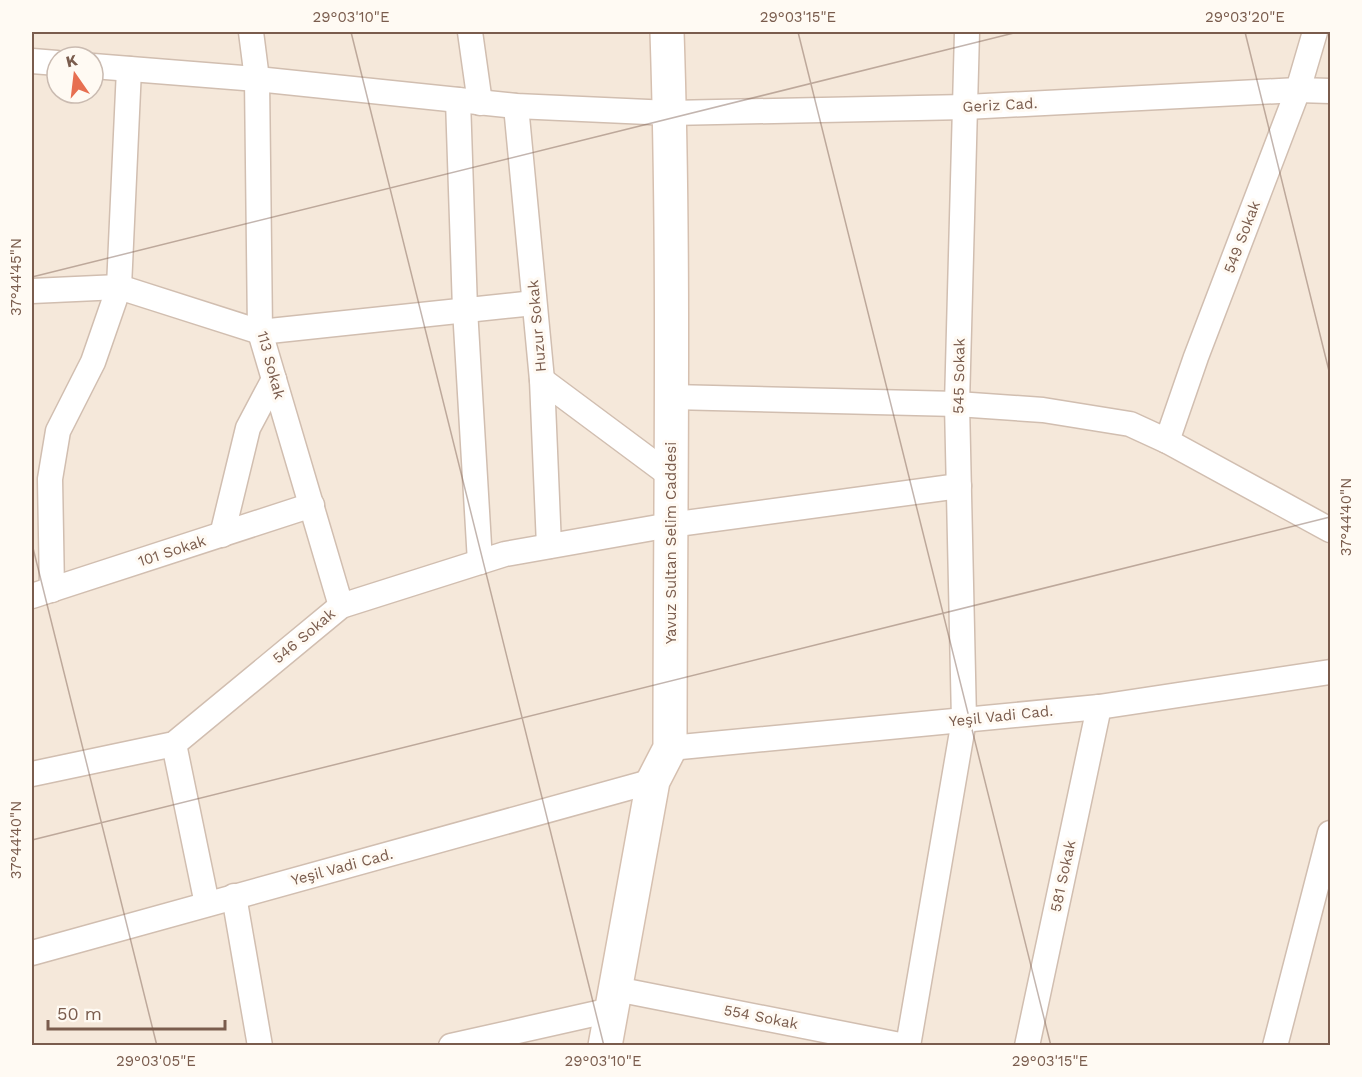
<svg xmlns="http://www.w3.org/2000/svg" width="1362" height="1077" font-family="'Work Sans',sans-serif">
<rect width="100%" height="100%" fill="#fdf6ec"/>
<path fill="#f5e8da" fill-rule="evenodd" d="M32,32H1330V1045H32ZM57,57H93V93H57Z"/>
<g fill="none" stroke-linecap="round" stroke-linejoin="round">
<g stroke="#d1beb0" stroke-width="27">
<g id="street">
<polyline points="251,32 257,79 260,332 341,606"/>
<polyline points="470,32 480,103"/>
<polyline points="32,61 57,63"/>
<polyline points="93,66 257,79 516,106 670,113 966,107 1298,90 1330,91"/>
<polyline points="458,100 465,309 480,562"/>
<polyline points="516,106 542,380 549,546"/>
<polyline points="32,291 119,287 260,332 534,303"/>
<polyline points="542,380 671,476"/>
<polyline points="672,397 957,404 1043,410 1130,424 1167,441 1330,530"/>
<polyline points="1167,441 1196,357 1298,90 1315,32"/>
<polyline points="222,535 248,428 274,379"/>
<polyline points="52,590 50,479 58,431 93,362 119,287 129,69"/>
<polyline points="32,596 312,505"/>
<polyline points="174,744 207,904"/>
<polyline points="670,748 1099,707 1330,672"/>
<polyline points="32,774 174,744 341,606 505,554 670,525 959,486"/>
<polyline points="234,896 260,1046"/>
<polyline points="32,953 653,781"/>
<polyline points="616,989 905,1046"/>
<polyline points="451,1046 611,1010"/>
<polyline points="908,1046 964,720 957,404 967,32"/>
<polyline points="1027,1046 1099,707"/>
<polyline points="1275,1046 1330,833"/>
</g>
</g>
<g stroke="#d6c0b0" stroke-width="36">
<path id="secondary" d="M605,1046L653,781L670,748C670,509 675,270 667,32"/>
</g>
<use href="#street" stroke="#fff" stroke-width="24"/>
<use href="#secondary" stroke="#fff" stroke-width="33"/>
</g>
<path fill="none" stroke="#7a5c4d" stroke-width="1.5" stroke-opacity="0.45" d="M351,32L604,1046M798,32L1051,1046M1245,32L1330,375M32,277L1018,32M32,544L157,1046M32,840L1330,517"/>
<g text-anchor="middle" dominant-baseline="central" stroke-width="6" stroke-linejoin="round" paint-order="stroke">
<g font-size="15" fill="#7a5c4d" stroke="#fffaf3">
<text transform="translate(1000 105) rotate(-3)">Geriz Cad.</text>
<text transform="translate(1242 237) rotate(-69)">549 Sokak</text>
<text transform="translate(537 326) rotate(-95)">Huzur Sokak</text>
<text transform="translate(271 365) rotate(75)">113 Sokak</text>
<text transform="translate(959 376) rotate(-89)">545 Sokak</text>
<text transform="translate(671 543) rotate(-90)">Yavuz Sultan Selim Caddesi</text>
<text transform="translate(172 551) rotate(-18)">101 Sokak</text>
<text transform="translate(304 636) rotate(-40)">546 Sokak</text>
<text transform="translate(1001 716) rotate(-6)">Yeşil Vadi Cad.</text>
<text transform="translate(342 867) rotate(-15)">Yeşil Vadi Cad.</text>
<text transform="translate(1063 876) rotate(-78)">581 Sokak</text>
<text transform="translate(761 1017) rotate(11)">554 Sokak</text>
</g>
</g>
<rect width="1362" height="1077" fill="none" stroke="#fffaf3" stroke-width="66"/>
<g transform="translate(75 75) rotate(346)"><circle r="28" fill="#fffaf3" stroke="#cabbb1" stroke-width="1.5"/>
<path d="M0-4.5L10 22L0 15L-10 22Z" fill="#e76f51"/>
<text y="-9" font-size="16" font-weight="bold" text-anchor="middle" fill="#7a5c4d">K</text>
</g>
<path d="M48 1020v9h177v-9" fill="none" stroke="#7a5c4d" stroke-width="3"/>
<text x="57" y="1020" font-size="18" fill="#7a5c4d" stroke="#fffaf3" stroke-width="4.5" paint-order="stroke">50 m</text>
<rect x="33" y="33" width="1296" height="1011" fill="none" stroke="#7a5c4d" stroke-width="2"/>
<g font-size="15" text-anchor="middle" fill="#7a5c4d">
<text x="351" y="22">29°03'10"E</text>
<text x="798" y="22">29°03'15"E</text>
<text x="1245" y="22">29°03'20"E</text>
<text transform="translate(16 277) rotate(-90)" y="5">37°44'45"N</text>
<text transform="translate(1346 517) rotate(-90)" y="5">37°44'40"N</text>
<text transform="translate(16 840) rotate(-90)" y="5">37°44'40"N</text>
<text x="156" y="1066">29°03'05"E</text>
<text x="603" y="1066">29°03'10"E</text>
<text x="1050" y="1066">29°03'15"E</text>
</g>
</svg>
